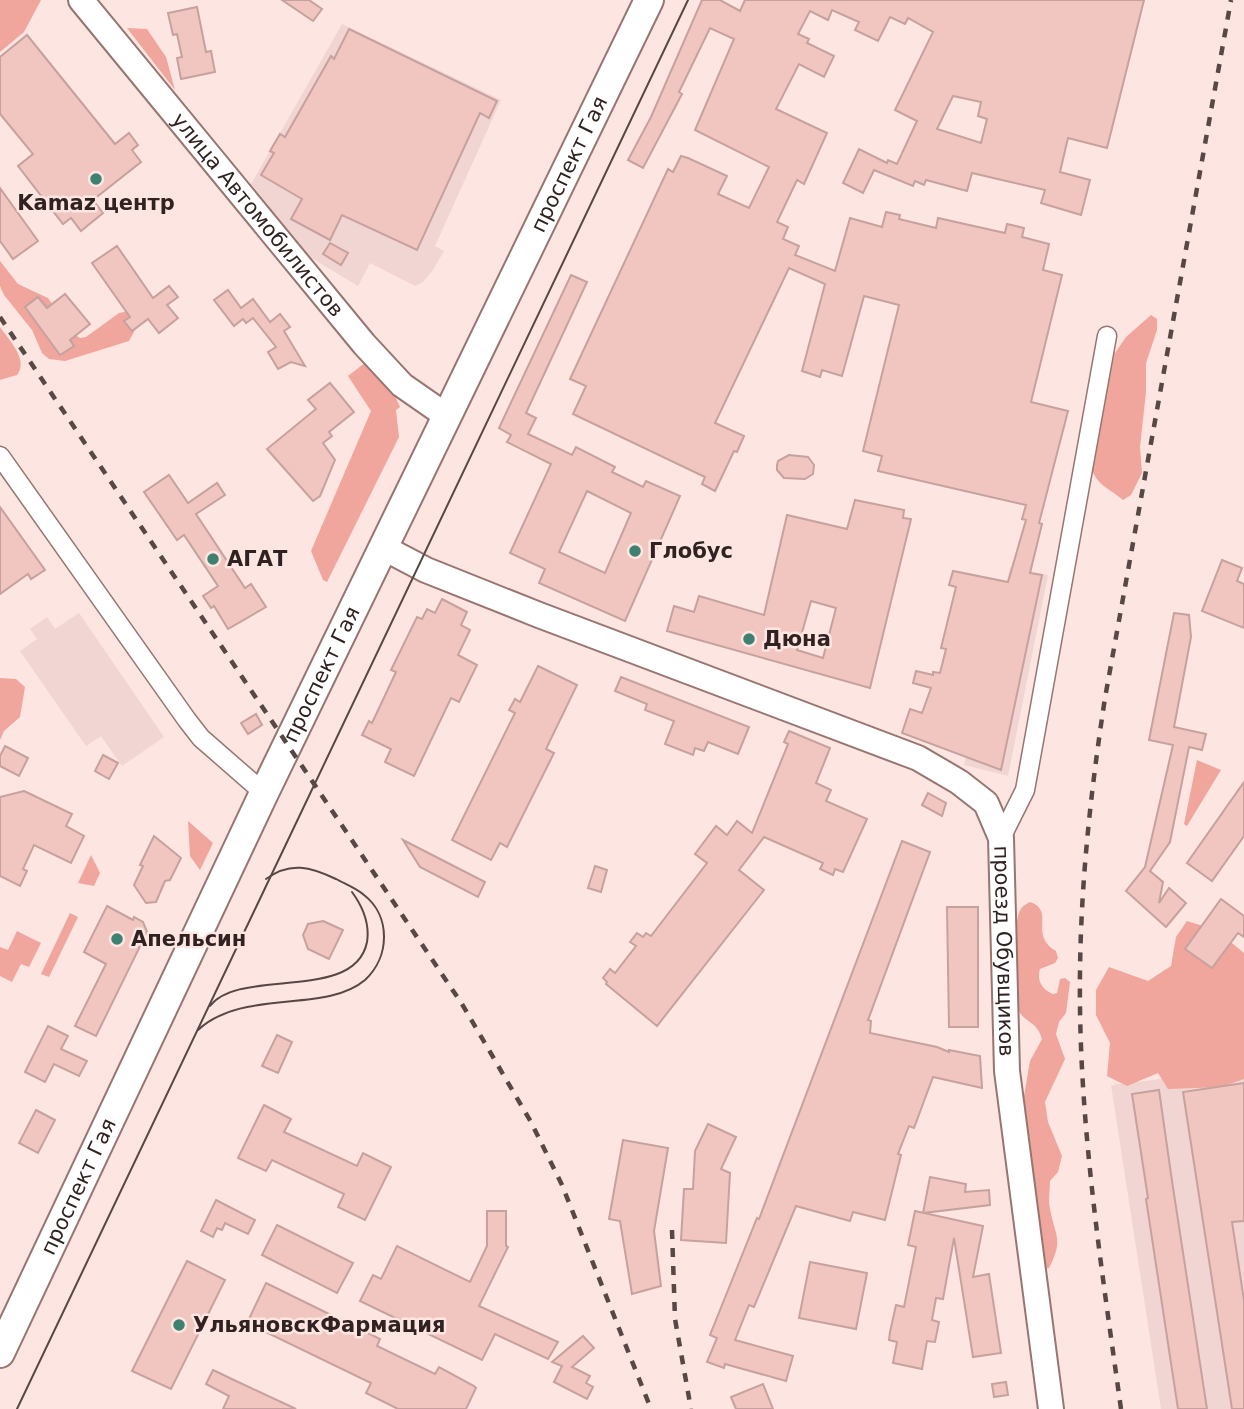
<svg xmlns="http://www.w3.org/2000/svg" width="1244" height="1409" font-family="'DejaVu Sans',sans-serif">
<rect width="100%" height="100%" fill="#fde5e2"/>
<g fill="#f1d5d2">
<polygon points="342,24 501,100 435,246 444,251 433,270 423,282 415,286 370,263 358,286 310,257 251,184"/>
<polygon points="1010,567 1048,575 1008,776 964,765"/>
<polygon points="79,613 164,737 122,766 101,736 86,746 20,651 37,639 30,629 47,617 55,629"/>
<polygon points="1244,1069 1244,1409 1161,1409 1111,1085"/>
</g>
<g fill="#f0a59d">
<polygon points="0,0 41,0 24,32 0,52"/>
<polygon points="127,28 147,29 166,57 175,90"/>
<polygon points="0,261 18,284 48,298 73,334 80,338 86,337 119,313 129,311 137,326 129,341 65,361 49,359 42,353 32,330 4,295 0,286"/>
<path d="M1151,315L1157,319V330L1146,363V392L1140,447L1142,473L1131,495L1123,500C1107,486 1099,488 1090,466L1108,363L1126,337Z"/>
<path d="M0,327C9,340 29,360 17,375L0,380Z"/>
<polygon points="366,362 396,398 400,407 396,410 399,437 327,582 323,580 311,551 371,411 348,376"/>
<polygon points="0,678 16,679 25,687 20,717 4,731 0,740"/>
<polygon points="1197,760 1221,770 1187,826 1184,824"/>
<polygon points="188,821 213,843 200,870 190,856"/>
<polygon points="91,855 100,873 94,886 78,883"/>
<path d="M1030,902C1056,911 1028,935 1056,951L1058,958L1055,963L1040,969C1036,981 1043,990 1053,994L1057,993L1060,979L1065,978L1070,982L1066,1013L1059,1022L1056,1034L1065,1059L1045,1102L1048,1122L1062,1156L1058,1172L1050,1181C1050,1190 1048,1200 1050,1209C1055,1237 1064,1239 1049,1268L1044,1269L1034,1230L1024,1096L1030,1061L1042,1039C1037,1021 1024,1022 1019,1011C1012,995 1013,930 1019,913C1021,907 1024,905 1030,902Z"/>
<polygon points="70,913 78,917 49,977 41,974"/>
<polygon points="1187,921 1216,930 1244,953 1244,1079 1221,1087 1168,1089 1158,1073 1127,1086 1107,1076 1110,1043 1096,1015 1096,990 1109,967 1148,981 1171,966 1176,937"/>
<polygon points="17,931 41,943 29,967 21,964 12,982 0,976 0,947 8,950"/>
</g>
<g fill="#f1c6c1" stroke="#c6a19d" stroke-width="2" fill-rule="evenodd">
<polygon points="282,0 309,0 322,9 313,21"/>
<path d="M702,0H720L740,11L745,0H1144L1107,148L1068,138L1060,172L1090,180L1081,215L1041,203L1045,190L972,173L967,191L926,180L924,185L915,181L913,186L874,170L863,193L843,183L859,149L887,163L888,160L897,164L917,121L895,110L933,32L908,18L905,24L890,17L878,41L855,30L859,22L832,10L828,20L810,11L798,34L809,39L807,43L834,56L824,77L799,64L776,109L827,133L804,184L797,180L777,222L788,227L783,239L799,246L795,255L835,271L850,218L882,227L886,212L900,215L899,219L936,228L938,218L1005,233L1007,224L1024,228L1022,237L1049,244L1043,270L1062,275L1031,402L1068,411L1039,523L1042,524L1030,573L1042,575L1001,770L902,733L910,709L922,713L931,688L913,683L916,671L933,675V672L940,673L946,649L941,648L956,587L949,585L953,571L1008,582L1026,520L1022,519L1026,505L878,471L882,456L863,451L899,305L864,296L842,376L822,370L820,377L802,371L825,284L789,268L715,423L744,436L737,452L734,451L715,491L702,484L705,477L573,414L586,386L570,379L668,169L673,172L681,156L688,158L727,176L718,194L749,208L769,167L695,130L734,39L710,28L679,92L682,94L643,168L628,160L651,117ZM953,96L981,102L978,116L987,119L981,143L937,129Z"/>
<polygon points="197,7 206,52 211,51 215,72 181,79 177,58 182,57 177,34 173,35 168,13"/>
<polygon points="349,29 497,101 489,118 480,113 417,250 342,215 330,240 291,219 302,199 261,175 274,153 270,151 280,134 285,137 331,56 334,59"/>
<polygon points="27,35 115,144 129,133 138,145 132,150 141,162 93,200 103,213 81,231 71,218 63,224 18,166 33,154 0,114 0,57"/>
<polygon points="0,188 38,241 13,259 0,241"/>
<polygon points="330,243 348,253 341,265 323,254"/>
<polygon points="117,246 153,298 169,286 178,297 167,305 178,318 159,333 148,319 132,331 124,321 130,317 92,263"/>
<path d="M571,275L587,282L526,413L536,418L528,434L572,455L576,447L615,467L612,472L643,487L646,481L680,496L625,621L539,583L545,569L510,553L551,464L507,442L511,435L499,428ZM587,491L631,513L605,573L559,552Z"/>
<polygon points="228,290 241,308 253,299 270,322 280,314 290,327 284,331 305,366 291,362 278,369 268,352 276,347 253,318 246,323 243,319 234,326 214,300"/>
<polygon points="65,294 90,324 70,340 74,346 60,355 25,307 38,297 47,308"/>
<polygon points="330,383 354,412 329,432 332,436 323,443 335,460 320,496 313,501 267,449 316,409 308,400"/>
<polygon points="789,455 808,457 814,465 813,474 805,479 784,478 777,470 777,465 778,461"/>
<polygon points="169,475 188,503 217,483 225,495 196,514 245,588 251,584 266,607 228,629 214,606 211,608 203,596 218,586 184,535 177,540 144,492"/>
<path d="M855,500L904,510L903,518L911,519L870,688L667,631L674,606L694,612L699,596L764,615L787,515L847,529ZM811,601L836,608L823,658L797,650Z"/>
<polygon points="0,507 45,570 31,579 28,574 0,594"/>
<polygon points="1222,560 1242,568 1237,581 1244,584 1244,628 1202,611"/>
<polygon points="442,599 467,612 461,625 470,630 458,655 477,665 459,702 451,698 414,776 385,762 391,749 362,735 369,721 372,723 396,672 391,670 417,617 422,619 427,609 435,613"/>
<polygon points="1174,613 1189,615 1191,637 1174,727 1206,734 1202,750 1189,747 1170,842 1150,871 1163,882 1159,903 1169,888 1186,903 1166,927 1126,891 1145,867 1173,745 1149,740"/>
<polygon points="538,666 577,685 546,749 554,753 507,847 500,843 491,860 452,840 515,713 509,710 515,699 520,702"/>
<polygon points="621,677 749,727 738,754 708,742 704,751 695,748 693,755 665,744 674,721 645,710 647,704 615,691"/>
<polygon points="256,714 262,725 248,734 241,723"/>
<polygon points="789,731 830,748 816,783 831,790 826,801 867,819 843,872 835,869 833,875 820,869 823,863 764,837 739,870 764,890 657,1026 606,984 607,982 603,978 610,969 615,973 636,946 630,942 637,933 643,937 646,933 651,936 707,863 695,854 716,826 727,835 737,821 752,833 788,744 784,742"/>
<polygon points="5,746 28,758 19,776 0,766 0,756"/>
<polygon points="103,755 118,763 109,779 95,771"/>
<polygon points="1244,782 1244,836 1212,881 1187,863"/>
<polygon points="24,791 72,814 66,826 84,836 71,863 34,845 23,869 27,871 20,886 0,876 0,797"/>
<polygon points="928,793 946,803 942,816 922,805"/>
<polygon points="154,836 181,858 170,880 165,881 156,902 146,903 134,885 143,866 140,865"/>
<polygon points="403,840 485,882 478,897 420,867"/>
<polygon points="902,841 930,852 868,1020 871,1021 870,1033 937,1047 949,1052 949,1050 980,1056 982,1088 933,1077 914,1128 909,1126 898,1154 901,1155 885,1220 853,1212 850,1221 796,1206 754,1307 749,1305 735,1340 793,1356 786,1381 725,1364 724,1368 707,1362 717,1338 710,1335 757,1218 759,1219"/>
<polygon points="595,866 607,870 601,892 588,888"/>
<polygon points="1221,899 1244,916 1244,937 1238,933 1212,968 1185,949"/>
<polygon points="107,906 133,920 134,917 143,922 147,932 96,1036 75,1026 106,964 84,952"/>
<polygon points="947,907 978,907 978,1027 949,1027"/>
<polygon points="323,921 343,930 329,959 308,949 303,935 308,924"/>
<polygon points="48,1026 68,1036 61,1049 87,1061 79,1076 54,1064 45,1082 25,1072"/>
<polygon points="277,1035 292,1042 278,1073 262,1066"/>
<polygon points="1244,1083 1244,1221 1232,1222 1244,1300 1244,1409 1232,1409 1183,1092"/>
<polygon points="1159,1090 1172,1181 1207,1409 1178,1409 1146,1199 1148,1198 1132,1094"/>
<polygon points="264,1105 291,1119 284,1132 357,1166 363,1153 391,1167 365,1220 338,1207 344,1194 272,1160 266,1171 238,1158"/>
<polygon points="36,1110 55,1120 38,1153 19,1143"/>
<polygon points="708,1124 736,1137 721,1169 730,1173 726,1243 681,1240 684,1189 693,1189 695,1151"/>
<polygon points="623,1140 668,1148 654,1231 661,1286 632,1294 620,1221 609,1219"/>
<polygon points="930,1177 966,1184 965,1192 989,1190 990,1205 923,1213"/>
<polygon points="216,1200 255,1220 248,1234 225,1223 222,1230 217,1228 213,1237 201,1231"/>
<polygon points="487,1211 506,1211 506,1246 508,1247 479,1306 558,1342 548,1359 495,1334 482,1360 360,1301 373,1275 381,1279 397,1246 470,1282 487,1246"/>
<polygon points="915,1211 983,1226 973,1277 989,1274 1001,1353 973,1357 954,1238 943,1299 936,1298 932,1320 939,1322 935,1342 927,1341 922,1369 893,1363 897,1342 889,1340 890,1332 896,1305 904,1307 916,1247 908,1245"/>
<polygon points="277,1225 353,1263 337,1293 262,1255"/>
<polygon points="187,1261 225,1280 171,1389 132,1371"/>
<polygon points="810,1262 867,1273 856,1329 799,1318"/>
<polygon points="266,1283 380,1339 377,1346 435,1374 439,1367 474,1386 476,1388 466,1409 398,1409 366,1393 371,1383 247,1323"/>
<polygon points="583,1336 594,1348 572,1367 590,1376 586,1383 593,1387 587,1399 554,1382 562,1366 552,1362"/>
<polygon points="213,1370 236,1381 296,1409 223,1409 229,1396 206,1384"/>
<polygon points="1006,1382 1008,1395 994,1397 992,1384"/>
<polygon points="763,1384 773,1409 736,1409 731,1397"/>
</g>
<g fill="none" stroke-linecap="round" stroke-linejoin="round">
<g stroke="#977571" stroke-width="21">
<g id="street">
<polyline points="0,456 187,720 201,738 264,793"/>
<polyline points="1001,838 1025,790 1107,336"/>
</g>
</g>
<g stroke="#977571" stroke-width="28">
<g id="secondary">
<path id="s1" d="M81,0L364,344L402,385L448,417"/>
<path id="s2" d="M384,548L426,570L539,615L918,758L959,782L986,803L1001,838L1007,1071L1051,1409"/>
</g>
</g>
<g stroke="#977571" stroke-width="32">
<g id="primary">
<path id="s3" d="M0,1353L264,793L649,0"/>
</g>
</g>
<use href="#street" stroke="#fff" stroke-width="18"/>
<use href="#secondary" stroke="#fff" stroke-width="24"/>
<use href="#primary" stroke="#fff" stroke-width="28"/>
<g stroke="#574745" stroke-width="2">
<path d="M210,1006C239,967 355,1003 367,942C370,923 363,907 352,892"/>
<path d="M198,1030C243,988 325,1014 365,980C390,957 391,916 364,895C356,888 345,884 336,879C311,867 290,861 266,879"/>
<polyline points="17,1409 688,0"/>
</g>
<g stroke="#574745" stroke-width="4.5" stroke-dasharray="9 9" stroke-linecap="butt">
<polyline points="0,317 462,1004 531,1122 562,1185 651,1409"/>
<polyline points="672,1230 675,1319 691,1409"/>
<path d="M1121,1409C1101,1264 1078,1119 1080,972C1081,880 1091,789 1105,698L1231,0"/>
</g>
</g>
<g fill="#3f8171" stroke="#fde5e2" stroke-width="2.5">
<circle cx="96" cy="179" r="7"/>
<circle cx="635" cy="551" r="7"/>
<circle cx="213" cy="559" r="7"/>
<circle cx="749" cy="639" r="7"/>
<circle cx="117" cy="939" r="7"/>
<circle cx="179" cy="1325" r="7"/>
</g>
<g text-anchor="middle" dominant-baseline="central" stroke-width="5" stroke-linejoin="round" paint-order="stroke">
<g font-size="21" fill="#302220" stroke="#fde5e2">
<text stroke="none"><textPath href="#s3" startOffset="1318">проспект Гая</textPath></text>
<text stroke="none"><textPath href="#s1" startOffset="278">улица Автомобилистов</textPath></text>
<text stroke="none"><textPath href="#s3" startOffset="751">проспект Гая</textPath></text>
<text stroke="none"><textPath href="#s2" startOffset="807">проезд Обувщиков</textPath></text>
<text stroke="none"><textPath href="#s3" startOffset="184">проспект Гая</textPath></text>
</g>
<g font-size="21" font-weight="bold" fill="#302220" stroke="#fde5e2" text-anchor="start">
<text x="96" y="203" text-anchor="middle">Kamaz центр</text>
<text x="649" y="551">Глобус</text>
<text x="227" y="559">АГАТ</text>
<text x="763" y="639">Дюна</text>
<text x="131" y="939">Апельсин</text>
<text x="193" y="1325">УльяновскФармация</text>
</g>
</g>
</svg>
